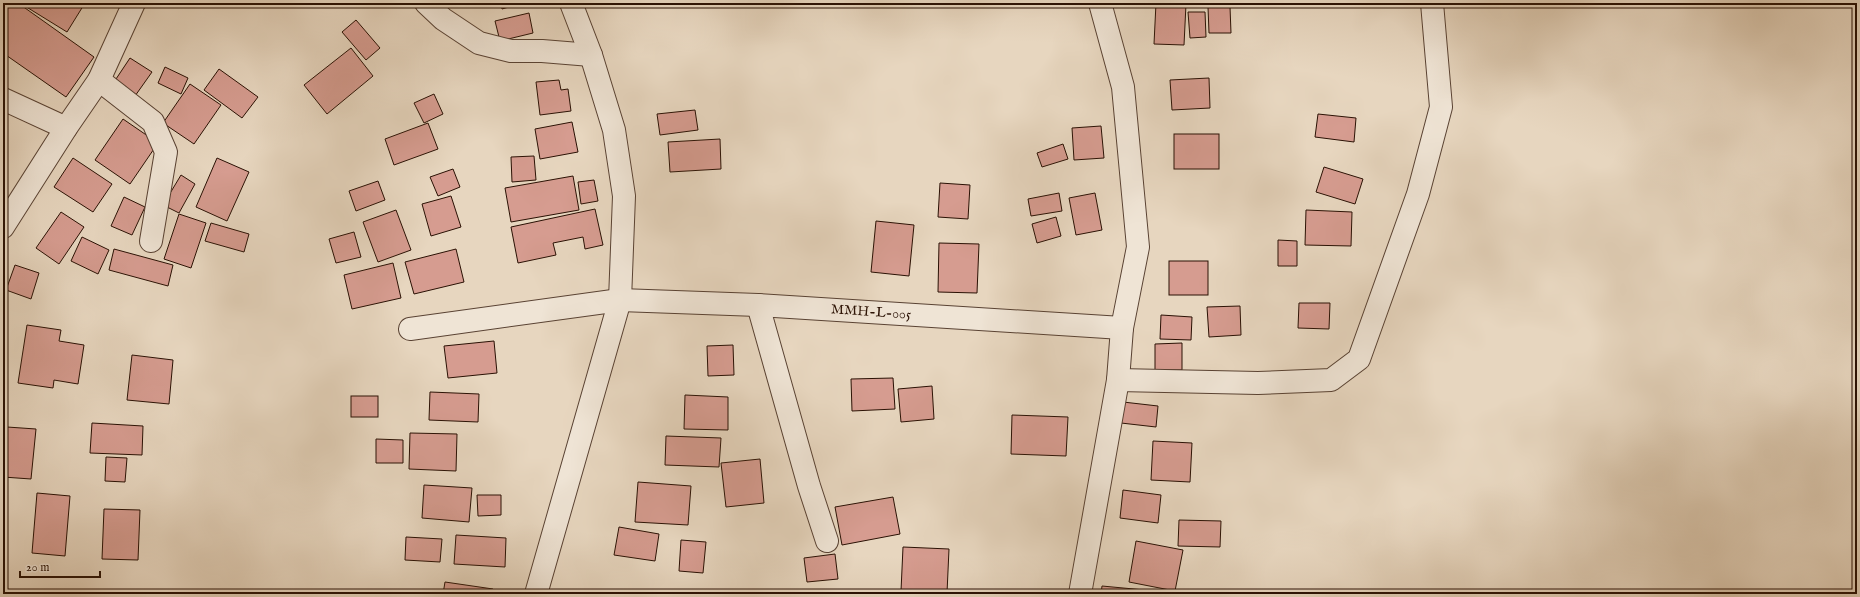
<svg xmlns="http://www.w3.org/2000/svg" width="1860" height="597" font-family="'IM FELL English',serif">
<rect width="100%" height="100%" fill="#e7d6bf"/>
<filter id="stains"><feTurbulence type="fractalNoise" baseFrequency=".005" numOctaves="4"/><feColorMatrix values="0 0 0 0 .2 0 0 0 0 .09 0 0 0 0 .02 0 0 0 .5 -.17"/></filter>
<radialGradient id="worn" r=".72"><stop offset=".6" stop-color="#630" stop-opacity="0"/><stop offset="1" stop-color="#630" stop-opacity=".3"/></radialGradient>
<g fill="#d69c90" stroke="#2a1104">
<polygon points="3,3 18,3 94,57 66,97 3,53"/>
<polygon points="20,3 85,3 67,32"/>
<polygon points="501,3 522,3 502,9"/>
<polygon points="1156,3 1186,4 1184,45 1154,44"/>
<polygon points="1208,7 1230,7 1231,33 1209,33"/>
<polygon points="1188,12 1205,12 1206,37 1190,38"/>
<polygon points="529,13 533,33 500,41 495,21"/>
<polygon points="356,20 380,48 366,60 342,32"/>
<polygon points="351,48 373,76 327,114 304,85"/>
<polygon points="130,58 152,72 135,96 114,82"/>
<polygon points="165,67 188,78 181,94 158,83"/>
<polygon points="219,69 258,97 242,118 204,90"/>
<polygon points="1209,78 1210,108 1172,110 1170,80"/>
<polygon points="559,80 561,90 568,89 571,111 540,115 536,82"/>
<polygon points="190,84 221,105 194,144 163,123"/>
<polygon points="434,94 443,114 424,123 414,103"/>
<polygon points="695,110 698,130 660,135 657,114"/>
<polygon points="1318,114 1356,118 1354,142 1315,137"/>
<polygon points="123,119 158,143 130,184 95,160"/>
<polygon points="572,122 578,152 540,159 535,129"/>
<polygon points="428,123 438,149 394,165 385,139"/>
<polygon points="1101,126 1104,158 1074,160 1072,128"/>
<rect x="1174" y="134" width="45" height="35"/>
<polygon points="720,139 721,169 670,172 668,142"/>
<polygon points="1063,144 1068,159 1042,167 1037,153"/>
<polygon points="534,156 536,180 512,182 511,157"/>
<polygon points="73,158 112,184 93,212 54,187"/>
<polygon points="217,158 249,172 227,221 196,207"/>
<polygon points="1324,167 1363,179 1355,204 1316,192"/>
<polygon points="453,169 460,187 438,196 430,177"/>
<polygon points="181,175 195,184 179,213 163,205"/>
<polygon points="573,176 579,210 511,222 505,188"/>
<polygon points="594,180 598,201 581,204 578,182"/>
<polygon points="378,181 385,200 356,211 349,191"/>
<polygon points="940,183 970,185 968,219 938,217"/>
<polygon points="1059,193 1062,211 1031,216 1028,199"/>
<polygon points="1095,193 1102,230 1076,235 1069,198"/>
<polygon points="451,196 461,227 431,236 422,204"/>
<polygon points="124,197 145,207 132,235 111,226"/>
<polygon points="595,209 603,245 585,249 583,237 553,243 556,255 518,263 511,227"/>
<polygon points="396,210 411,250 378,262 363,222"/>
<polygon points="1306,210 1352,212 1351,246 1305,245"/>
<polygon points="61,212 84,227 59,264 36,248"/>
<polygon points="179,214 206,223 191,268 164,259"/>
<polygon points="1056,217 1061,236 1037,243 1032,224"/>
<polygon points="876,221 914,225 909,276 871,272"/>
<polygon points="211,223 249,234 244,252 205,241"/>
<polygon points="354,232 361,257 336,263 329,239"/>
<polygon points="82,237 109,250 98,274 71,261"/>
<polygon points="1278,240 1297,241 1297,266 1278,266"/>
<polygon points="939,243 979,244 977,293 938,292"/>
<polygon points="114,249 173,265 168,286 109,270"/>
<polygon points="456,249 464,282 414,294 405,262"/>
<rect x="1169" y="261" width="39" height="34"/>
<polygon points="393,263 401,298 352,309 344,275"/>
<polygon points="15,265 39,273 31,299 6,290"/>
<polygon points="1299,303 1330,303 1329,329 1298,328"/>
<polygon points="1240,306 1241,335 1209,337 1207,307"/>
<polygon points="1161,315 1192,317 1191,340 1160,339"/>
<polygon points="27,325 61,330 59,341 84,345 78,384 54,380 53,388 18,383"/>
<polygon points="494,341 497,373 448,378 444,346"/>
<polygon points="1182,343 1182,370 1155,370 1155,344"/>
<polygon points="733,345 734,375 708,376 707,346"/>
<polygon points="132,355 173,360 169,404 127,400"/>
<polygon points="893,378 895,409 852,411 851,379"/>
<polygon points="932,386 934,419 901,422 898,389"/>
<polygon points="430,392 479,394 478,422 429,420"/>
<polygon points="685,395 728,397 728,430 684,429"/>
<rect x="351" y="396" width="27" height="21"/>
<polygon points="1123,402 1158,406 1156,427 1121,423"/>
<polygon points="1012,415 1068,417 1066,456 1011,454"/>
<polygon points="92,423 143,426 142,455 90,453"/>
<polygon points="7,427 36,429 31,479 3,477"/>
<polygon points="410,433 457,434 456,471 409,469"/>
<polygon points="666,436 721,438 719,467 665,465"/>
<polygon points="376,439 403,440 403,463 376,463"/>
<polygon points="1153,441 1192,443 1190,482 1151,480"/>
<polygon points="106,457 127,458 125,482 105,481"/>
<polygon points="760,459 764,503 726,507 721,463"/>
<polygon points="638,482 691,486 688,525 635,522"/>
<polygon points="424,485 472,488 469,522 422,518"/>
<polygon points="1123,490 1161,495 1158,523 1120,518"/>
<polygon points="37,493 70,496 65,556 32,553"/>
<polygon points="477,495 501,495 501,515 478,516"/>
<polygon points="893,497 900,534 842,545 835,507"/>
<polygon points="104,509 140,510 138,560 102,559"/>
<polygon points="1179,520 1221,521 1220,547 1178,546"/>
<polygon points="619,527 659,534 655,561 614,555"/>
<polygon points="456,535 506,538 505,567 454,564"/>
<polygon points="406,537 442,539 440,562 405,560"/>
<polygon points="681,540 706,542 703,573 679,571"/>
<polygon points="1136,541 1183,550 1175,591 1129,582"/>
<polygon points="903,547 949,549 947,593 901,591"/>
<polygon points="835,554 838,579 807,582 804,558"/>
<polygon points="445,582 493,589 492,594 443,594"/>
<polygon points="1102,586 1155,591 1155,594 1101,594"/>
</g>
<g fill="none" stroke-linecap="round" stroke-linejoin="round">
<g stroke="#594233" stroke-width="24">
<g id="minor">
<polyline points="426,3 443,19 479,43 511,51 542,51 591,55"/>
<polyline points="99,80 153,122 166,152 151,241"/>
<polyline points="3,99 66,128"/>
<polyline points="3,227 66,128 99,80 134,3"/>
<polyline points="758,305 809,486 827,541"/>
<polyline points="410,329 620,300 758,305 1122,328"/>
<polyline points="1118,380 1258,383 1331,380 1359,359 1418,194 1441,107 1432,3"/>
<polyline points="536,594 620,300 624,196 614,130 591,55 571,3"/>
<polyline points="1080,594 1118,380 1122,328 1138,247 1123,87 1100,3"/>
</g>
</g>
<use href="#minor" stroke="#efe4d5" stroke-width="22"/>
</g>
<g text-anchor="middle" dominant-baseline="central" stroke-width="3.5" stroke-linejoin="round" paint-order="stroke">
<g font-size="14" fill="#2a1104" stroke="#efe4d5">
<text transform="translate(871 312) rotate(4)">MMH-L-005</text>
</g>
</g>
<rect width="1860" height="597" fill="none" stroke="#e7d6bf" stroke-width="16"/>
<rect x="4" y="4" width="1852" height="589" fill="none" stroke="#2a1104" stroke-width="2"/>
<rect x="8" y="8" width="1844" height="581" fill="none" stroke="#2a1104"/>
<path d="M20 571v6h80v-6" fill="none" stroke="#2a1104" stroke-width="2"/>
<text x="26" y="571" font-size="12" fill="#2a1104" stroke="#efe4d5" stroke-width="3" paint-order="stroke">20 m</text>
<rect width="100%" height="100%" filter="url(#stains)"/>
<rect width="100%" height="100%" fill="url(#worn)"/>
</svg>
